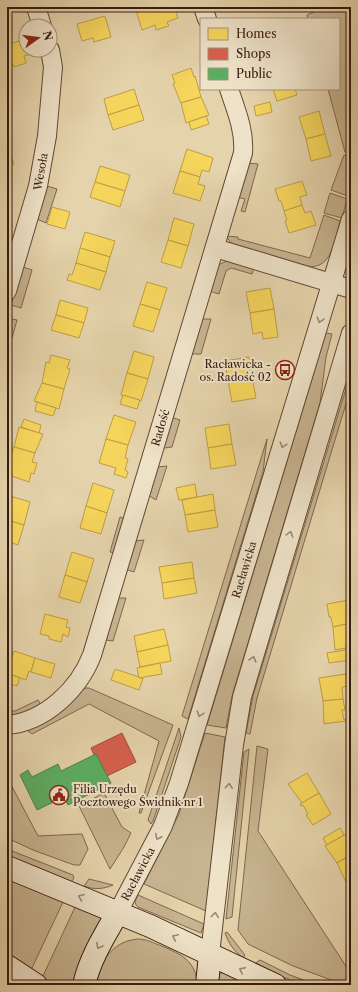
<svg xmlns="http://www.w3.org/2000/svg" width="358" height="992" font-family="'Libre Caslon Text',serif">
<rect width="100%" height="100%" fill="#e5d3ab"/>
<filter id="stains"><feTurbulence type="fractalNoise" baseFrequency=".005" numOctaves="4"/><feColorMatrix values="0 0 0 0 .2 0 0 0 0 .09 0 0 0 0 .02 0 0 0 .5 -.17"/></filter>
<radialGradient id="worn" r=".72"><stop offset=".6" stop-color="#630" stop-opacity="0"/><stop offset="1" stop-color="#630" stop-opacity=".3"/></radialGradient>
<g fill="#c7b490" stroke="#7f674f">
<polygon points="325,7 351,7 351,154 345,152 328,89 339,89 339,19 308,19 307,15"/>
<polygon points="344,155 351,157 351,186 348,196 331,190"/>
<polygon points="248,163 258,164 245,212 241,211 245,199 237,197"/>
<polygon points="47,186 57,189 46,223 37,219"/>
<polygon points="330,193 347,199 342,218 324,213"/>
<path d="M324,215L340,221C335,238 332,271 307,266L231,243L226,236L238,237V239L310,258Z"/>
<polygon points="227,261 254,268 252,274 231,268 226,271 219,294 209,291 218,265"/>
<polygon points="23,267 32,270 21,308 11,305"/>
<polygon points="8,318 17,320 12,338 7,336"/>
<polygon points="202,319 211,319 201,354 191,354"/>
<polygon points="326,333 332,334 326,357 320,403 232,696 226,728 207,725"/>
<polygon points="351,372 351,387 257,698 250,734 246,733 253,696"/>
<polygon points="174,418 180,420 172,447 164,448 162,447 170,420"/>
<polygon points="267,439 263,472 188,719 182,716"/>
<polygon points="167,466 156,500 148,495 156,467"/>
<polygon points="120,517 125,519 115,553 110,552"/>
<polygon points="144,540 134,572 125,569 134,541"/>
<polygon points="117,598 126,598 113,641 106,640"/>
<polygon points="86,688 89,688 173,725 141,813 139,813 159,741 89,704 32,734 28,731 27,730 80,690"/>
<polygon points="38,700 41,705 30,711 7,717 7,711 15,711"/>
<polygon points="179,728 181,737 153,821 151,824 148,820"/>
<polygon points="205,733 225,737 206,911 144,884 179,814"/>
<polygon points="257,746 268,749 258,831 351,974 351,985 345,985 293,966 248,944 238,930"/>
<polygon points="249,749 232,917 226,919 244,752"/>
<polygon points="7,777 38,836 82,834 88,849 80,865 74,865 33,850 7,838"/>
<polygon points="104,793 122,827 131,833 124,847 110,869 79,806"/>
<polygon points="7,849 73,875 74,878 71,882 7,857"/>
<polygon points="7,878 64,900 31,970 7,955"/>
<path d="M89,879L113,885C104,889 94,890 84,886Z"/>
<path d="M138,895L204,924L201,933L138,907C133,903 136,900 138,895Z"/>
<polygon points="76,905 101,916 102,919 76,985 53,985 42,978"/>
<path d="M227,932L245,955L243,958C234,951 229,944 225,933Z"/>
<path d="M137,939C147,939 153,943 162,946C182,955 195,960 198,985H97C96,968 109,948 125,942C129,940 133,940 137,939Z"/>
<polygon points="260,960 290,975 317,985 302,985 255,965 257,962"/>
<polygon points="223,972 235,977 232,985 217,985 219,974"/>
</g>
<g fill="#f6d55c" stroke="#bd9d45">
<polygon points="135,7 174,7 178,18 167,22 169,26 156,30 155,25 142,30"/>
<polygon points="105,16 111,37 94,42 93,38 82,41 77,24"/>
<polygon points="26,39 26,50 30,50 31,54 24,56 26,63 14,67 14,65 7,67 7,42 8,42 9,44"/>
<polygon points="191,68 194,77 195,76 201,97 181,103 173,84 175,83 172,75"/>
<polygon points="134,89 139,105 108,115 104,99"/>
<polygon points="273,89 295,89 297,95 277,101"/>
<polygon points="201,97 209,115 186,123 181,103"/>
<polygon points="270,102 272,112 256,116 254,106"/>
<polygon points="139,105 144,120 113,130 108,115"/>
<polygon points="319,111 325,134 306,139 299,117"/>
<polygon points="206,116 209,124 191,130 189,122"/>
<polygon points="325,134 331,156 311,161 306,139"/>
<polygon points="7,146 8,146 14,164 7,166"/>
<polygon points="187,149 213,158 209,172 202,170 200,177 180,171"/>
<polygon points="100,166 130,175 125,191 95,182"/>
<polygon points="180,171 200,177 198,184 205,186 200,201 173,193"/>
<polygon points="302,181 307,195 300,197 302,205 284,211 281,201 279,201 275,189"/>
<polygon points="95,182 125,191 120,207 90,197"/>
<polygon points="302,205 305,213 311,211 316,225 289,233 285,221 287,220 284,211"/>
<polygon points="52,207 70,212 65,229 47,224"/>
<polygon points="174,218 194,224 188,246 168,240"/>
<polygon points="85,232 115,241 110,257 80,248"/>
<polygon points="168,240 188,246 181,268 161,262"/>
<polygon points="80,248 110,257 106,272 76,263"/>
<polygon points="76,263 106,272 100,290 67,280 69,274 72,275"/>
<polygon points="147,282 167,288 160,310 140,304"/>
<polygon points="270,288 274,309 250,313 246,292"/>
<polygon points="60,300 88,308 84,323 56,315"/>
<polygon points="140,304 160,310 153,332 133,326"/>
<polygon points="274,309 278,337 263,339 262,332 253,334 250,313"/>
<polygon points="56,315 84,323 79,338 51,330"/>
<polygon points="134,351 154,357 148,379 127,373"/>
<polygon points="51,355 70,360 67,368 70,369 64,389 42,383 46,362 49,363"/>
<polygon points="249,357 252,377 228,381 225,361"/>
<polygon points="127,373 148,379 141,401 121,395"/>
<polygon points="252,377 256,398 232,402 228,381"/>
<polygon points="42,383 64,389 59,409 34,401"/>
<polygon points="123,395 140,400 137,409 120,404"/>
<polygon points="37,402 56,408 53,416 35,411"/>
<polygon points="114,415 136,422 128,445 106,439"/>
<polygon points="24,419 41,425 39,433 21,427"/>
<polygon points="229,424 232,444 208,448 205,428"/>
<polygon points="19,427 43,434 35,453 14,447"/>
<polygon points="106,439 128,445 125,458 128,459 125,470 128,472 126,478 114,474 116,468 99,463"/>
<polygon points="232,444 236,465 211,469 208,448"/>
<polygon points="14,447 35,453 32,462 37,463 34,474 31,473 29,482 9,475 11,468 7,466"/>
<polygon points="93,483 114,490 107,513 86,506"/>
<polygon points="195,484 197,497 179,500 176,488"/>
<polygon points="213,494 215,510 185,515 182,500"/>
<polygon points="7,495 30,502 24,525 7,520"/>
<polygon points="86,506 107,513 101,534 80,528"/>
<polygon points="215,510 218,527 188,532 185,515"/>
<polygon points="7,520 24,525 18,545 7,541"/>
<polygon points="351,536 351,558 348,537"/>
<polygon points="72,552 94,559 87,582 65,575"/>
<polygon points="192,562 194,578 162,583 159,567"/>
<polygon points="65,575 87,582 80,603 59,597"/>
<polygon points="194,578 197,593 164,599 162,583"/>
<polygon points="349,600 349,602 347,602 349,612 351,611 351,623 333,627 331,617 329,617 327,604"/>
<polygon points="45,614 68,620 66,627 70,628 68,637 63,634 61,642 49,639 49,636 40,634"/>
<polygon points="351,623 351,647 335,650 333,627"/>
<polygon points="164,629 168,645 137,652 134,636"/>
<polygon points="168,645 171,661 140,667 137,652"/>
<polygon points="351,649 351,660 329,663 327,653"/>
<polygon points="14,651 35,658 31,672 29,671 26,680 7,673 8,660 11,661"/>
<polygon points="35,658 55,664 51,678 31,672"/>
<polygon points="160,663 162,674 139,678 137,668"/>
<polygon points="115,669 139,677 139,678 143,678 139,690 111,680"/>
<polygon points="7,673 20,678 17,686 7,683"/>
<polygon points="346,674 348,686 342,687 343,699 323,701 319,678"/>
<polygon points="343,699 345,710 342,710 344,720 346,719 346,721 324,724 323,701"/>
<polygon points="307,773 319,793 302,803 288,784"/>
<polygon points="319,793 331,814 313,825 306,815 308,814 303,805 301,806 300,804"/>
<polygon points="340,828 344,835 327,845 323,838"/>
<polygon points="346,834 351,842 351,855 337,863 325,846"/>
<polygon points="351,855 351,879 346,882 337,863"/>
</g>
<polygon fill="#d6604d" stroke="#a64b3a" points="122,733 136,762 107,776 96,754 94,755 91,748"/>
<polygon fill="#5aae61" stroke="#508248" points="96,754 111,783 68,805 64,797 37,810 20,775 28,770 32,777 58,764 61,771"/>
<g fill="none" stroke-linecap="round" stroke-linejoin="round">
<g stroke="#624835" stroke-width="20">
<g id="street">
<polyline points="36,7 42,26"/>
<polyline points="203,7 207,19"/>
<polyline points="215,248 351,289"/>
<path id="s1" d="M7,291L38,186L47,136L53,67L50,50"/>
<path id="s2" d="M7,725C45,722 79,689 92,655L243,153C245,131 236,110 229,89"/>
<path id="s3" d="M118,912L163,826L179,783L351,219"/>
<polyline points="210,954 234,745 242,697 351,333"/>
</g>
</g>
<g stroke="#371a0e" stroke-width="24">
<g id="secondary">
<polyline points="7,867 150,926 275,985"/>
<polyline points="7,966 36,985"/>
<path d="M84,985C90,958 105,935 118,912"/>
<polyline points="207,985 210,954"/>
</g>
</g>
<use href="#street" stroke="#eee2c8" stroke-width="18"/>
<use href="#secondary" stroke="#eee2c8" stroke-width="22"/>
</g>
<defs><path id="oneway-chevron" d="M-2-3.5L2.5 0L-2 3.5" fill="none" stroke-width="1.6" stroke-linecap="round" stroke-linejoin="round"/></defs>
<g stroke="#9c8874">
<use href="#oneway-chevron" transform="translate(320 320) rotate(107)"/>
<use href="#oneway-chevron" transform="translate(283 445) rotate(107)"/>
<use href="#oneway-chevron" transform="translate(290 534) rotate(-73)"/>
<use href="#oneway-chevron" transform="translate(253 659) rotate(-74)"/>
<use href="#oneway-chevron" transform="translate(200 714) rotate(107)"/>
<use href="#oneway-chevron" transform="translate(229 786) rotate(-84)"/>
<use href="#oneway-chevron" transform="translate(158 837) rotate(117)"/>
<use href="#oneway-chevron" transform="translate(81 897) rotate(-158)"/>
<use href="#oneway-chevron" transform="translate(215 915) rotate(-84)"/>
<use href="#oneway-chevron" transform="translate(175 937) rotate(-155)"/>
<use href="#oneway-chevron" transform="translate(99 946) rotate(119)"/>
<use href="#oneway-chevron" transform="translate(242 970) rotate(-154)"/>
</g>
<defs>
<g id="bus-ring" transform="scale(1)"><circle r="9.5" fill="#eee2c8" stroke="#8f2418" stroke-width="1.5"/><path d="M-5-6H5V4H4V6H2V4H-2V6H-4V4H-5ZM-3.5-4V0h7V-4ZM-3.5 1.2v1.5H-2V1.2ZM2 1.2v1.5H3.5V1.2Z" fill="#8f2418"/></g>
<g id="civic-ring" transform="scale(1)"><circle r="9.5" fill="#eee2c8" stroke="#8f2418" stroke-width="1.5"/><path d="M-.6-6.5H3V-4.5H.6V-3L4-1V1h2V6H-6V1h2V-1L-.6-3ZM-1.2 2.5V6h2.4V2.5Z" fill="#8f2418"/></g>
</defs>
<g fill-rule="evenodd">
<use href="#bus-ring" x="285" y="370"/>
<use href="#civic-ring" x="59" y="795"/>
</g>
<g text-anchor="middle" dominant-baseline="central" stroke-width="4" stroke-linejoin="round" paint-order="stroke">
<g font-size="11" fill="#371a0e" stroke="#eee2c8">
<text stroke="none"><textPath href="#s1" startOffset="124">Wesoła</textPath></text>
<text stroke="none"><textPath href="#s2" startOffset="353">Radość</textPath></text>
<text stroke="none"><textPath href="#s3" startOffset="366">Racławicka</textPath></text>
<text stroke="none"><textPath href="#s3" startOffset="43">Racławicka</textPath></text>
</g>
<g font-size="11" fill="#371a0e" stroke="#eee2c8" text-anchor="end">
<text x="271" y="364">Racławicka -<tspan x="271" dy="13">os. Radość 02</tspan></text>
<text x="73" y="789" text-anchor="start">Filia Urzędu<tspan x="73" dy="13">Pocztowego Świdnik nr 1</tspan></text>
</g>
</g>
<rect width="358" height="992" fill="none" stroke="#e5d3ab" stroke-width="24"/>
<rect x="8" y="8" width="342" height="976" fill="none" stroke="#371a0e" stroke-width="2"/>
<rect x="12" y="12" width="334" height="968" fill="none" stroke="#371a0e"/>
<rect x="200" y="18" width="140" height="72" fill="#eee2c8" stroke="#a5927e"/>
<rect x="208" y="28" width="20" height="12" fill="#f6d55c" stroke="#a5927e"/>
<text x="236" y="38" font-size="12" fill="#371a0e">Homes</text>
<rect x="208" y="48" width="20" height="12" fill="#d6604d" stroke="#a5927e"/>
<text x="236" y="58" font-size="12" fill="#371a0e">Shops</text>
<rect x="208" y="68" width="20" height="12" fill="#5aae61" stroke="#a5927e"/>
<text x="236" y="78" font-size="12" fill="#371a0e">Public</text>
<g transform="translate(38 38) rotate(76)"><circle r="19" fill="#eee2c8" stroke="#a5927e"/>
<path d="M0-3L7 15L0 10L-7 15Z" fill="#8f2418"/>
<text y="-6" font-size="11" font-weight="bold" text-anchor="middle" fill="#371a0e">N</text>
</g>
<rect width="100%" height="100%" filter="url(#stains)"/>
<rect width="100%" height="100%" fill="url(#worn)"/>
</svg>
